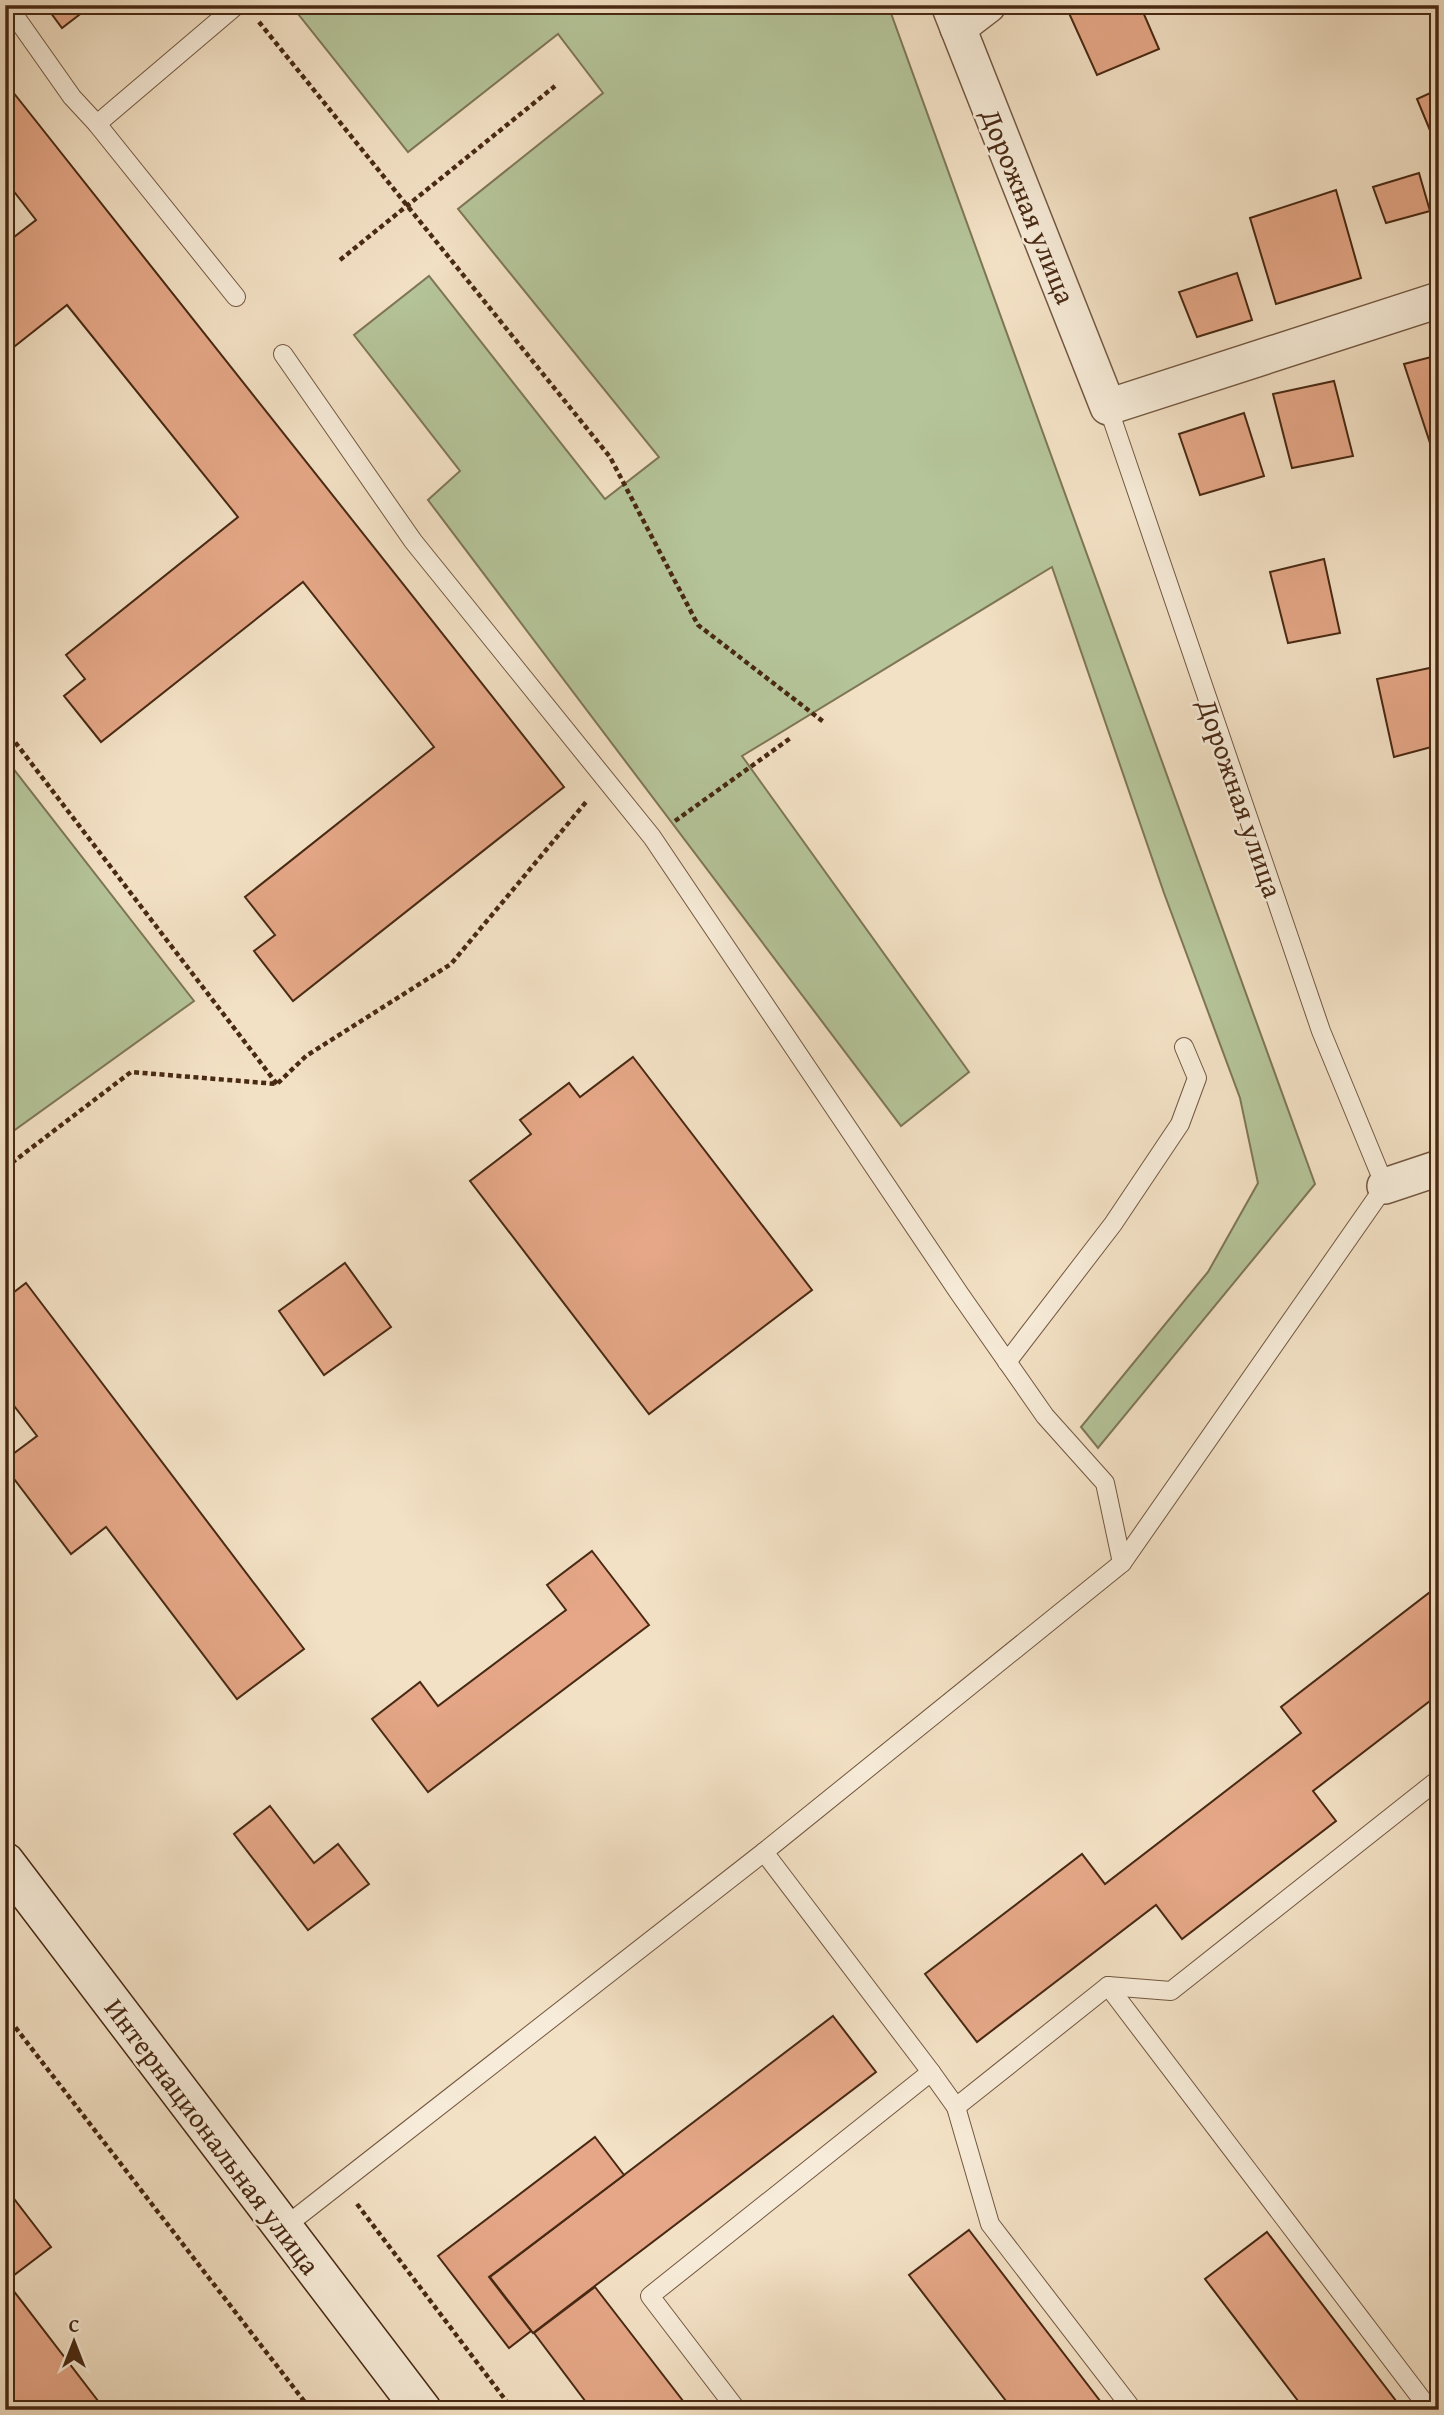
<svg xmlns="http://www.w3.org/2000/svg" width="1444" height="2415" font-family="'Gentium Book Plus',serif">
<rect width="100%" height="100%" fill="#f3e1c5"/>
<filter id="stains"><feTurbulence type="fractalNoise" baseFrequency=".00286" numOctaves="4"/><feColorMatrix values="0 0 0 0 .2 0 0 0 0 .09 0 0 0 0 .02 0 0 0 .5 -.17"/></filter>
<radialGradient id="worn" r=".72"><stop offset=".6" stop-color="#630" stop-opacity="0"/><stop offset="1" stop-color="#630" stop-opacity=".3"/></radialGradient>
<g fill="#b5c499" stroke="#7e7656" stroke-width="2">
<polygon points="291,5 888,5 1315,1184 1098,1448 1081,1427 1208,1272 1258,1183 1240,1098 1164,893 1052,567 742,756 969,1072 901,1126 428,500 460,471 354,335 429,276 605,499 659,457 458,209 603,93 558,34 408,152"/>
<polygon points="5,758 194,1001 5,1137"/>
</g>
<g fill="#e5a787" stroke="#482913" stroke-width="2">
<polygon points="5,5 36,5 5,30"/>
<polygon points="45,5 92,5 62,28"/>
<polygon points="1080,5 1140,5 1159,49 1097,75 1068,11"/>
<polygon points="5,82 564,787 293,1001 254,951 275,935 245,897 434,747 303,582 101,742 64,696 85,679 66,655 238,517 67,305 5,354 5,244 36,220 5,180"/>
<polygon points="1439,89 1439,152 1417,99"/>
<polygon points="1419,173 1430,211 1386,223 1373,187"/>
<polygon points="1336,190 1361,278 1276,304 1250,218"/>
<polygon points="1237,273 1252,320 1197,337 1179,292"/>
<polygon points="1439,355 1439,444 1431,446 1404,364"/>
<polygon points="1334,381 1353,456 1292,468 1273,394"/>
<polygon points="1244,413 1264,476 1200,495 1179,434"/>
<polygon points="1324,559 1340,633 1288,643 1270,572"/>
<polygon points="1439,666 1439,745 1394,757 1377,679"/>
<polygon points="633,1057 812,1290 649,1414 470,1181 531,1134 520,1120 569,1083 580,1097"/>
<polygon points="345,1263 391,1327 324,1375 279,1311"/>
<polygon points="26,1283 304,1649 237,1699 106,1527 71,1554 5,1467 5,1460 37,1436 5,1394 5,1299"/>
<polygon points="592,1551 649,1625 428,1792 372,1719 420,1682 438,1706 566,1610 547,1585"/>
<polygon points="1434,1589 1439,1596 1439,1694 1313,1791 1336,1821 1182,1939 1156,1905 977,2042 925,1974 1082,1854 1105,1884 1301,1733 1281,1707"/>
<polygon points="270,1806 314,1863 338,1844 369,1884 308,1930 234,1834"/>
<polygon points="833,2016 876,2072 533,2333 490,2277"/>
<polygon points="595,2137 624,2175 489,2277 531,2331 509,2348 438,2256"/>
<polygon points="5,2187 51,2247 5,2282"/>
<polygon points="969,2230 1107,2410 1013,2410 909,2275"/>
<polygon points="1267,2232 1403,2410 1305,2410 1205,2279"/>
<polygon points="6,2281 105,2410 5,2410"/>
<polygon points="595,2287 690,2410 592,2410 534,2333"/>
</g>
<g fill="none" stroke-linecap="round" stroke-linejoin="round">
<g stroke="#735740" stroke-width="20">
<g id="lane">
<polyline points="17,19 72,97 97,124 236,297"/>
<polyline points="97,124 237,5"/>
<polyline points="283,354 413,541 652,837 959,1293 1045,1416 1105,1483 1122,1563"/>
<polyline points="1007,1362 1113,1224 1180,1124 1197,1078 1184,1047"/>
<polyline points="1108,1986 1430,2410"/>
<polyline points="931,2072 956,2107 1108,1986 1171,1991 1439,1779"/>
<polyline points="956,2107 990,2224 1133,2410"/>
<polyline points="283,2228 764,1852 1122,1563 1385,1186 1321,1031 1108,407"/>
<polyline points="737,2410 650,2296 931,2072 764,1852"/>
</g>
</g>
<g stroke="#735740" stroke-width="38">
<g id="street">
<polyline points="949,5 1108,407 1439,300"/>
<polyline points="958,28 988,5"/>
<polyline points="1385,1186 1439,1168"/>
</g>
</g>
<g stroke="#482913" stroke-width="41">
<polyline id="secondary" points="5,1862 422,2410"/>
</g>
<g stroke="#482913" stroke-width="4.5" stroke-dasharray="5 3.5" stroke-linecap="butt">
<polyline points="259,22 610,457 698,625 825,723"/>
<polyline points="340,260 555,86"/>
<polyline points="5,729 277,1084"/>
<polyline points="675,821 792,737"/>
<polyline points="5,1168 131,1072 277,1084 306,1056 451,964 586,802"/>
<polyline points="5,2014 311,2410"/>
<polyline points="357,2204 513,2410"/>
</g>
<use href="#lane" stroke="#f7ecd9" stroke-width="18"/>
<use href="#street" stroke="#f7ecd9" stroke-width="35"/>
<use href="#secondary" stroke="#f7ecd9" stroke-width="38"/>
</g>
<g text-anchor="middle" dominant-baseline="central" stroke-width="5" stroke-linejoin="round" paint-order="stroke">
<g font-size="28" fill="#482913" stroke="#f7ecd9">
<text transform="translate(1029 206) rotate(68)">Дорожная улица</text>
<text transform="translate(1241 798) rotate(71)">Дорожная улица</text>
<text transform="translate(213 2136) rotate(53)">Интернациональная улица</text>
</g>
</g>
<rect width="1444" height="2415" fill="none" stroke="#f3e1c5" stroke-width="28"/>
<rect x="7" y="7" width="1430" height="2401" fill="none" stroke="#482913" stroke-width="3.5"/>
<rect x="14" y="14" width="1416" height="2387" fill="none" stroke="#482913" stroke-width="2"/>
<g transform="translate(74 2342)" stroke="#f7ecd9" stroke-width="5" paint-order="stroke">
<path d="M0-5L12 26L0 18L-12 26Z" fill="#482913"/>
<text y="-10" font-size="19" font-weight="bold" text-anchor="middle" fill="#482913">С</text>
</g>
<rect width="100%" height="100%" filter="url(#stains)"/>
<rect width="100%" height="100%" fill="url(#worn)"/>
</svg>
